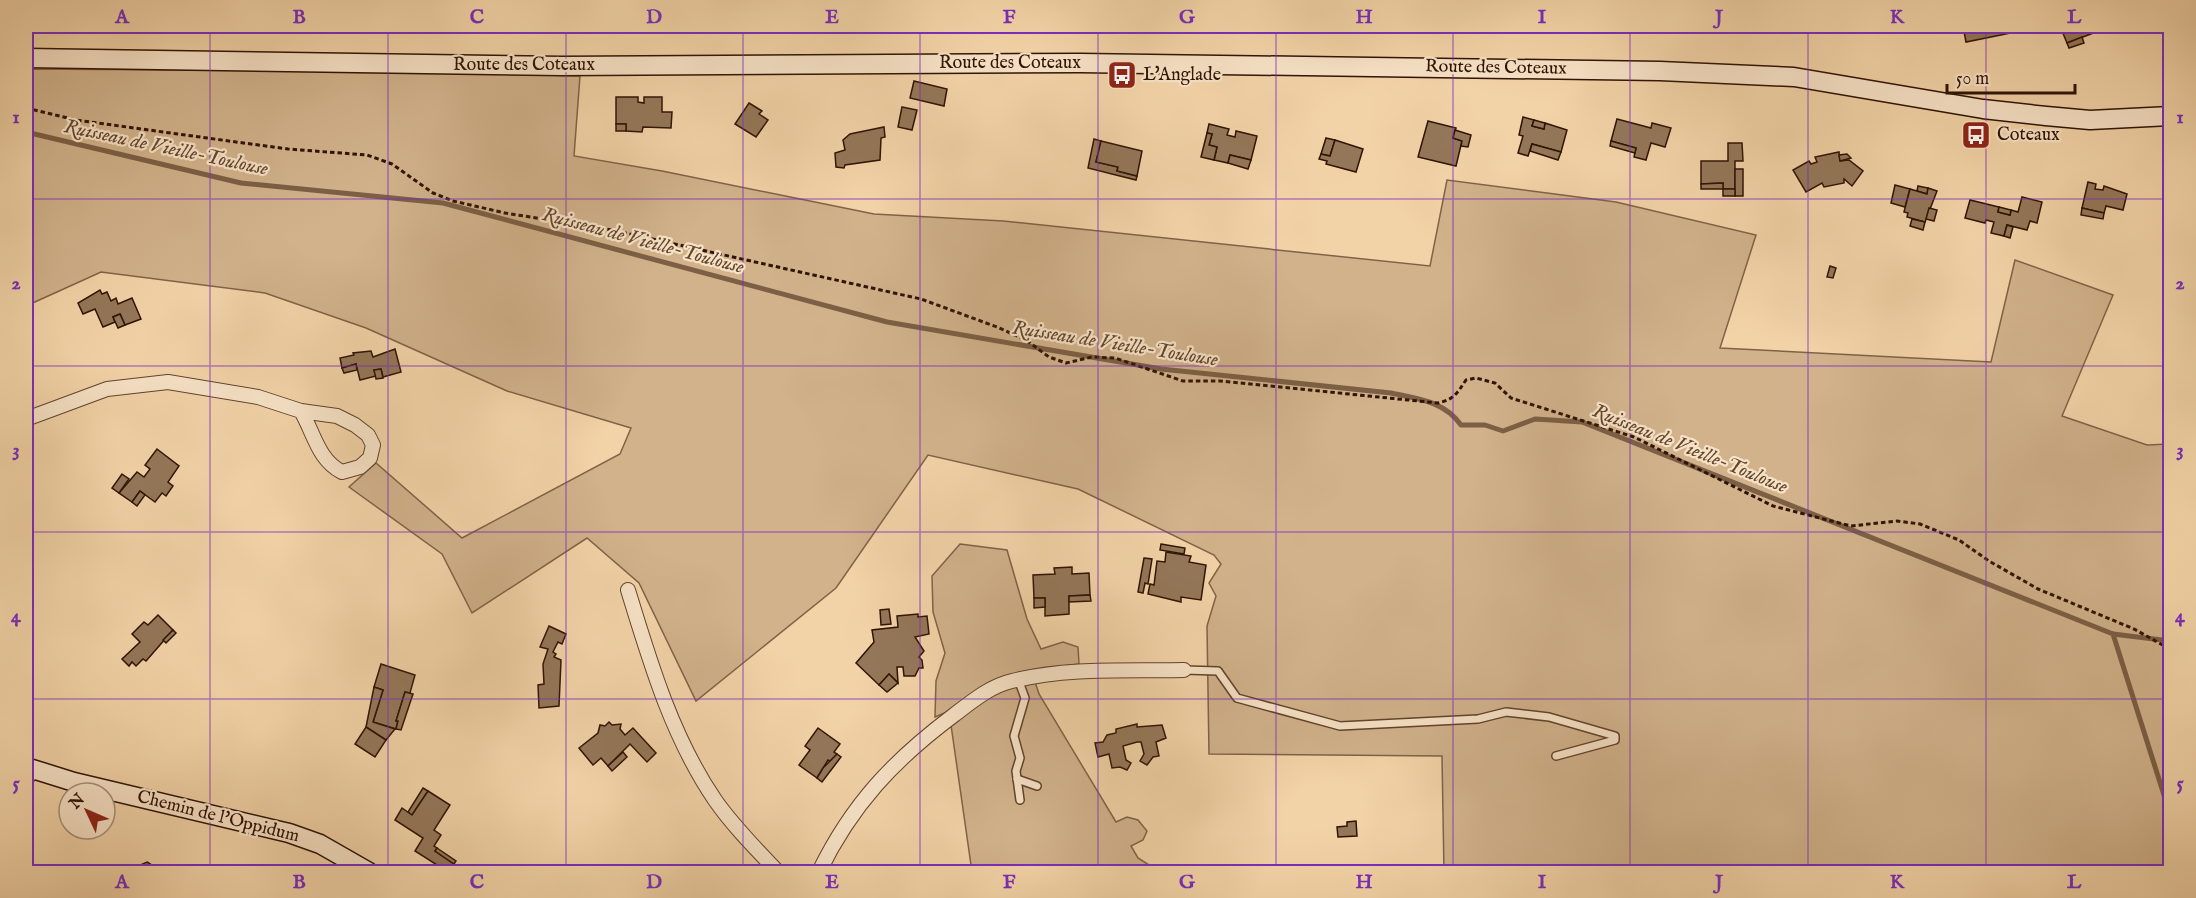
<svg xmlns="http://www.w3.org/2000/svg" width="2196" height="898" font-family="'IM FELL English',serif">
<rect width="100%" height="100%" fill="#f2d3a7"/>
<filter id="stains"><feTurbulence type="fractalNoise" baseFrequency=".00333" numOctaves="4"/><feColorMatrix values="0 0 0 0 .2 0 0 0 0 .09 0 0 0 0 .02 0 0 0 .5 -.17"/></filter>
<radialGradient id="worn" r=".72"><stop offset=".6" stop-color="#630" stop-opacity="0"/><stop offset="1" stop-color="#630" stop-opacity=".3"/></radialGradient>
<g fill="#d1b28b" stroke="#806248" stroke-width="1.5">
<polygon points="26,69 455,72 580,76 574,156 662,171 874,214 1003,221 1430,266 1447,180 1616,202 1756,235 1720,348 1991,362 2015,260 2113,295 2062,416 2147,445 2170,444 2170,872 1444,872 1442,756 1209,754 1207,626 1216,596 1209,583 1221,564 1214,555 1078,489 928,455 836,588 696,701 639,583 587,538 472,613 442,554 349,487 376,463 462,538 620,454 631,428 507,391 366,328 265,293 101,272 26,306"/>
<polygon points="960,544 1007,550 1027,619 1041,649 1063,642 1078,647 1079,664 1031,670 1039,694 1116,822 1127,817 1138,820 1147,831 1143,840 1131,846 1138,858 1160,872 972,872 949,711 935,717 936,681 945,653 933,612 932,576"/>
</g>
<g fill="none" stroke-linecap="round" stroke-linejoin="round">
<g stroke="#7c5f45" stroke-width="5">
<path d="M26,132L241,183L443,203L887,322L1161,369L1391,393C1418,399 1444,401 1461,425H1485L1503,431L1535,419L1582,422L2113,634L2170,641"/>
<polyline points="2113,634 2170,814"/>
</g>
</g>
<g fill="#947759" stroke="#2f1304" stroke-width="1.5">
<polygon points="1963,26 2010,26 2011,33 1966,42"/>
<polygon points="2060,26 2093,26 2096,32 2067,43"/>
<polygon points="2082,37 2084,43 2069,48 2067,43"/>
<polygon points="914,81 947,89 944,106 910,98"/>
<polygon points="616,97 638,97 638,102 644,103 644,97 662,97 662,112 672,112 671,128 643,127 642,132 626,131 626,124 616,124"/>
<polygon points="749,103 762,111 759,114 768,120 756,137 735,124"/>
<polygon points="902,107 917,110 912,130 898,127"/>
<polygon points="1523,117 1534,120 1532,126 1544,129 1545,123 1567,130 1561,152 1532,144 1528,156 1518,153 1523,136 1519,135"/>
<polygon points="1617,119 1651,128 1652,123 1671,128 1665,147 1651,143 1646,160 1634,157 1636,148 1611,141"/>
<polygon points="1534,120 1545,123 1544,129 1532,126"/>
<polygon points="1428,121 1456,128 1453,138 1462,141 1456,166 1418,157"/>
<rect x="616" y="124" width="10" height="7"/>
<polygon points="1209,124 1229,129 1227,135 1235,137 1236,131 1257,136 1251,160 1230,155 1228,163 1214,160 1217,147 1209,145 1212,134 1207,133"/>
<polygon points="884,127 885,137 881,138 880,160 845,165 844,168 836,167 835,153 845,150 843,140 850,134"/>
<polygon points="1455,130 1471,135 1468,147 1461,146 1462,141 1453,138"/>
<polygon points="1207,133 1212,134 1209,145 1217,147 1214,160 1201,157"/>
<polygon points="1326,138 1335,140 1330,156 1321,154"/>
<polygon points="1094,139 1101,141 1096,162 1118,167 1117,171 1137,176 1136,180 1088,168"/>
<polygon points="1335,140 1363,149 1356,172 1326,164 1327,161 1319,159 1321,154 1330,156"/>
<polygon points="1101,141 1142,151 1137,176 1117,171 1118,167 1096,162"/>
<polygon points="1611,141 1636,148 1635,153 1610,146"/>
<polygon points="1728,143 1742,143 1743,161 1735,161 1735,189 1723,189 1723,183 1701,184 1701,161 1728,161"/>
<polygon points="1532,144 1561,152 1558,160 1530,151"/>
<polygon points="1839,152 1840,161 1849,160 1863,171 1852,186 1844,179 1844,183 1824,187 1822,183 1806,192 1793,170 1809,161 1811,164 1817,162 1815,157"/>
<polygon points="1847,154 1851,158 1840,161 1839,155"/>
<polygon points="1230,155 1251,160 1248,169 1228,163"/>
<rect x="1735" y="169" width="8" height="27"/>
<polygon points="2088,182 2096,184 2095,189 2103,190 2104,186 2127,194 2123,210 2106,206 2104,213 2082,208"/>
<polygon points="1723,183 1723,189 1701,189 1701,184"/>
<polygon points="1895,185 1910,189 1905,207 1891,203"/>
<polygon points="1918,186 1928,188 1927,194 1917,191"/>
<polygon points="1928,188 1937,191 1925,222 1907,217 1908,213 1904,212 1910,189 1927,194"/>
<rect x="1723" y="189" width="12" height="7"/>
<polygon points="2022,197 2042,202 2037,223 2030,221 2027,230 2007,225 2004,236 1991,233 1994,222 1986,220 1985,223 1965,218 1970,200 1999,207 1998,212 2010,215 2011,210 2018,212"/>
<polygon points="1999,207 2011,210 2010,215 1998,212"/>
<polygon points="1929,208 1937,210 1934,221 1926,219"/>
<polygon points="2082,208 2104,213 2103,219 2081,215"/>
<polygon points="1912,219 1925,222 1923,230 1910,226"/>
<polygon points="2007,225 2013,227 2010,238 2004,236"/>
<polygon points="1830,266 1836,268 1833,278 1827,277"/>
<polygon points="100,290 102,294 107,292 111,301 116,298 118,304 132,298 141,319 125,325 120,314 113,317 115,322 103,327 95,309 83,314 78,303"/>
<polygon points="120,314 125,325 118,328 113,317"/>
<polygon points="395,349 401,372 383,377 381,369 374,370 376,376 360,380 356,364 342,368 340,358 354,355 353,353 371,351 373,357"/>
<polygon points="356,364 357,370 344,373 342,368"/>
<polygon points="381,369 383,378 376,379 374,370"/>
<polygon points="157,449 179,466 168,482 173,486 166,496 162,493 155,502 140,491 132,502 119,493 137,472 144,477 150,469 145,465"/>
<polygon points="122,474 129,479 119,493 112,488"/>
<polygon points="140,491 145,495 137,506 132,502"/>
<polygon points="1161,544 1185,548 1184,554 1160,550"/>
<polygon points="1166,552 1191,556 1189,562 1206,565 1201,600 1181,597 1181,602 1148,594 1150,584 1154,585 1157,561 1165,562"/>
<polygon points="1144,558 1152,559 1148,584 1145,583 1143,593 1138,592"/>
<polygon points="1072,567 1072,574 1089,573 1090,595 1069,596 1069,614 1045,616 1045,598 1034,598 1033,575 1055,574 1054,568"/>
<polygon points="1090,595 1091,601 1069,602 1069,596"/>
<polygon points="1034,598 1045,598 1045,607 1034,608"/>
<polygon points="889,609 891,624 881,625 880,610"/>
<polygon points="918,614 918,617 927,616 929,634 915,637 924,651 919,657 922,660 923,668 919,668 915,676 904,676 903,667 897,667 898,683 889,674 879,685 856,663 874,642 872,630 898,627 897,616"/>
<polygon points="158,615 173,630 146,661 143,659 136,666 132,662 129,666 122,659 140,642 132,634 144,622 148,625"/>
<polygon points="549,626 566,634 562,644 558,642 553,652 556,654 554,657 561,660 559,706 539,708 538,685 544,684 543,664 548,649 540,647"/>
<polygon points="173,630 176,633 166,643 163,640"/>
<polygon points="381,664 415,675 410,693 405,692 396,721 398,721 396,729 373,722 383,690 374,687"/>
<polygon points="889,674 898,683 887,692 879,685"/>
<polygon points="374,687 383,690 373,722 395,729 386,740 366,727"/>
<polygon points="405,692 413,694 401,730 396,729 398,721 396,721"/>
<polygon points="609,722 612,725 621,724 620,729 625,735 633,728 656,753 647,762 630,744 608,766 601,758 593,765 579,748 598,733 600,725 605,726"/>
<polygon points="1137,724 1137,727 1162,725 1166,738 1156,742 1159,756 1153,757 1147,765 1140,761 1144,754 1141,742 1137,742 1123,746 1126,760 1131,763 1127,770 1120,767 1112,768 1109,754 1098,757 1095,743 1103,742 1107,735 1116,733 1116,729"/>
<polygon points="366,727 386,740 375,757 355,744"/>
<polygon points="818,728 840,744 834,752 837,754 832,762 828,760 817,778 799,765 810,750 805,746"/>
<polygon points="623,752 627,757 612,771 608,766"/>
<polygon points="837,754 841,757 822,782 817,778 823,768"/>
<polygon points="423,788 428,791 412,815 408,812"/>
<polygon points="428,791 450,805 434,830 441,835 434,846 437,848 435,851 454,864 448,872 415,851 423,838 395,820 402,808 412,815"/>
<polygon points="1356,821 1357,836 1338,837 1337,827 1347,826 1347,822"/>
<polygon points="437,848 456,861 454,864 435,851"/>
<polygon points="147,862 155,867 147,872 136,872 138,866"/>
<polygon points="155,867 163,870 164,872 147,872"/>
<rect x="1261" y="868" width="22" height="4"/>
</g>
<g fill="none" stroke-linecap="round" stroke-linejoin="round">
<g stroke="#60432d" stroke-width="10">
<g id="lane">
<polyline points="1184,670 1218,671 1237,698 1340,726 1478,719 1506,712 1549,717 1615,736 1615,740 1556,756"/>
<polyline points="1018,679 1025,698 1014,736 1020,758 1016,771 1020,800"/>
<polyline points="1017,779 1037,786"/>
<polyline points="26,781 38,773"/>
</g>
</g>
<g stroke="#60432d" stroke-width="16">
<g id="street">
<path d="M26,419L107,389L168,382L258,397L301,411L337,416L355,425L368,435L373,445L370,458L360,467L342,472C318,460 314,433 301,411"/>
<path d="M628,590C650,662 672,737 715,800C733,826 757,850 778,872"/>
<path d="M819,872C852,804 894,760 954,715C971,702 990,686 1012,681C1068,667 1127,671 1184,670"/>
</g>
</g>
<g stroke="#2f1304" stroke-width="21">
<g id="secondary">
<polyline points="26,58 562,66 1080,63 1660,71 1794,77 1983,109 2046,116 2090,120 2170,116"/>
<polyline points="26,767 74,782 289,833 320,844 369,872"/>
</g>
</g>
<path stroke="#2f1304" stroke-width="3" stroke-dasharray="4.5 3" stroke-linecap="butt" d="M26,108L76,120L207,138L288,149L367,155L392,164L433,193L453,201L505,213L612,230L921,299L997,327L1026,340L1049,357L1066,363L1092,357L1115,358L1183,381H1220L1438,403C1455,399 1457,393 1466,380L1476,378L1495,383L1511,398L1634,437L1773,506L1851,526L1897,521L1920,524L1959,540L1989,561L2038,589L2134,629L2170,649"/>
<use href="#lane" stroke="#f7e2c6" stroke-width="7"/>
<use href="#street" stroke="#f7e2c6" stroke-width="14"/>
<use href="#secondary" stroke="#f7e2c6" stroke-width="18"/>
</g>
<path fill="none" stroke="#7b2cbf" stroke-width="1.5" stroke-opacity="0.55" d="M210,26V872M388,26V872M566,26V872M743,26V872M920,26V872M1098,26V872M1276,26V872M1453,26V872M1630,26V872M1808,26V872M1986,26V872M26,199H2170M26,366H2170M26,532H2170M26,699H2170"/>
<defs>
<g id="bus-square" transform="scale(1.5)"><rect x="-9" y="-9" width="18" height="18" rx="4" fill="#8f2418" stroke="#f7e2c6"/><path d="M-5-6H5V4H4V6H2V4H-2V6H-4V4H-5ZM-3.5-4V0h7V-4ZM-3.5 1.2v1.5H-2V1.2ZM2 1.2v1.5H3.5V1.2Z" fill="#fff"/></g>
</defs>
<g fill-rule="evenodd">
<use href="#bus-square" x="1122" y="75"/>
<use href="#bus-square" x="1976" y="135"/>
</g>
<g text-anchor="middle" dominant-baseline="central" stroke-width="4.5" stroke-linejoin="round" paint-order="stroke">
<g font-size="18" fill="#2f1304" stroke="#f7e2c6">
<text x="1010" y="63">Route des Coteaux</text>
<text x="524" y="65">Route des Coteaux</text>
<text transform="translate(1496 68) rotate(1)">Route des Coteaux</text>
<text transform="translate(218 817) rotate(14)">Chemin de l'Oppidum</text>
</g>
<g font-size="18" fill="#2f1304" stroke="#f7e2c6" text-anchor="start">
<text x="1143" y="75">L'Anglade</text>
<text x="1997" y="135">Coteaux</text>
</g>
<g font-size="20" font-style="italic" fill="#63462f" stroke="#f7e2c6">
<text transform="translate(166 148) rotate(12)">Ruisseau de Vieille-Toulouse</text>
<text transform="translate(643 241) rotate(15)">Ruisseau de Vieille-Toulouse</text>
<text transform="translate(1115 344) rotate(9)">Ruisseau de Vieille-Toulouse</text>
<text transform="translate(1690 449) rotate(22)">Ruisseau de Vieille-Toulouse</text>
</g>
</g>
<rect width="2196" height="898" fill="none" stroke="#f2d3a7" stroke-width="66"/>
<g transform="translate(87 811) rotate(314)"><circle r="28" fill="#f7e2c6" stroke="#a78f78" stroke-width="1.5"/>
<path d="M0-4.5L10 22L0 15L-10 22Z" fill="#8f2418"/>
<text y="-9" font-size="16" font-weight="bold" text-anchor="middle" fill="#2f1304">N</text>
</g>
<path d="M1947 84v9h128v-9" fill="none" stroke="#2f1304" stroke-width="3"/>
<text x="1956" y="84" font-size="18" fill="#2f1304" stroke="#f7e2c6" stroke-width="4.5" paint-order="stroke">50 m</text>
<rect x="33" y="33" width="2130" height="832" fill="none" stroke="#7b2cbf" stroke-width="2"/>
<g font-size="20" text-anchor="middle" font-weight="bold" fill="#7b2cbf">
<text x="122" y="23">A</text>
<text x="299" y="23">B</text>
<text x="477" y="23">C</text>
<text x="654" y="23">D</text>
<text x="832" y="23">E</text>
<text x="1009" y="23">F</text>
<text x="1187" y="23">G</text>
<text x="1364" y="23">H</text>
<text x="1542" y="23">I</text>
<text x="1719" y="23">J</text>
<text x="1897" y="23">K</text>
<text x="2074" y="23">L</text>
<text x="16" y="123">1</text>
<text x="2180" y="123">1</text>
<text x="16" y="289">2</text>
<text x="2180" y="289">2</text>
<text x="16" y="456">3</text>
<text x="2180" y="456">3</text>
<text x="16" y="622">4</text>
<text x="2180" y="622">4</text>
<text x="16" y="789">5</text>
<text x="2180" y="789">5</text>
<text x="122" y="888">A</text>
<text x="299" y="888">B</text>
<text x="477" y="888">C</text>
<text x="654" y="888">D</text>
<text x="832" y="888">E</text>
<text x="1009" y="888">F</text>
<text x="1187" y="888">G</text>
<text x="1364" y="888">H</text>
<text x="1542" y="888">I</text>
<text x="1719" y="888">J</text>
<text x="1897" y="888">K</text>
<text x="2074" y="888">L</text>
</g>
<rect width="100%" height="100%" filter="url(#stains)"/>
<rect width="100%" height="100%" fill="url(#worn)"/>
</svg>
